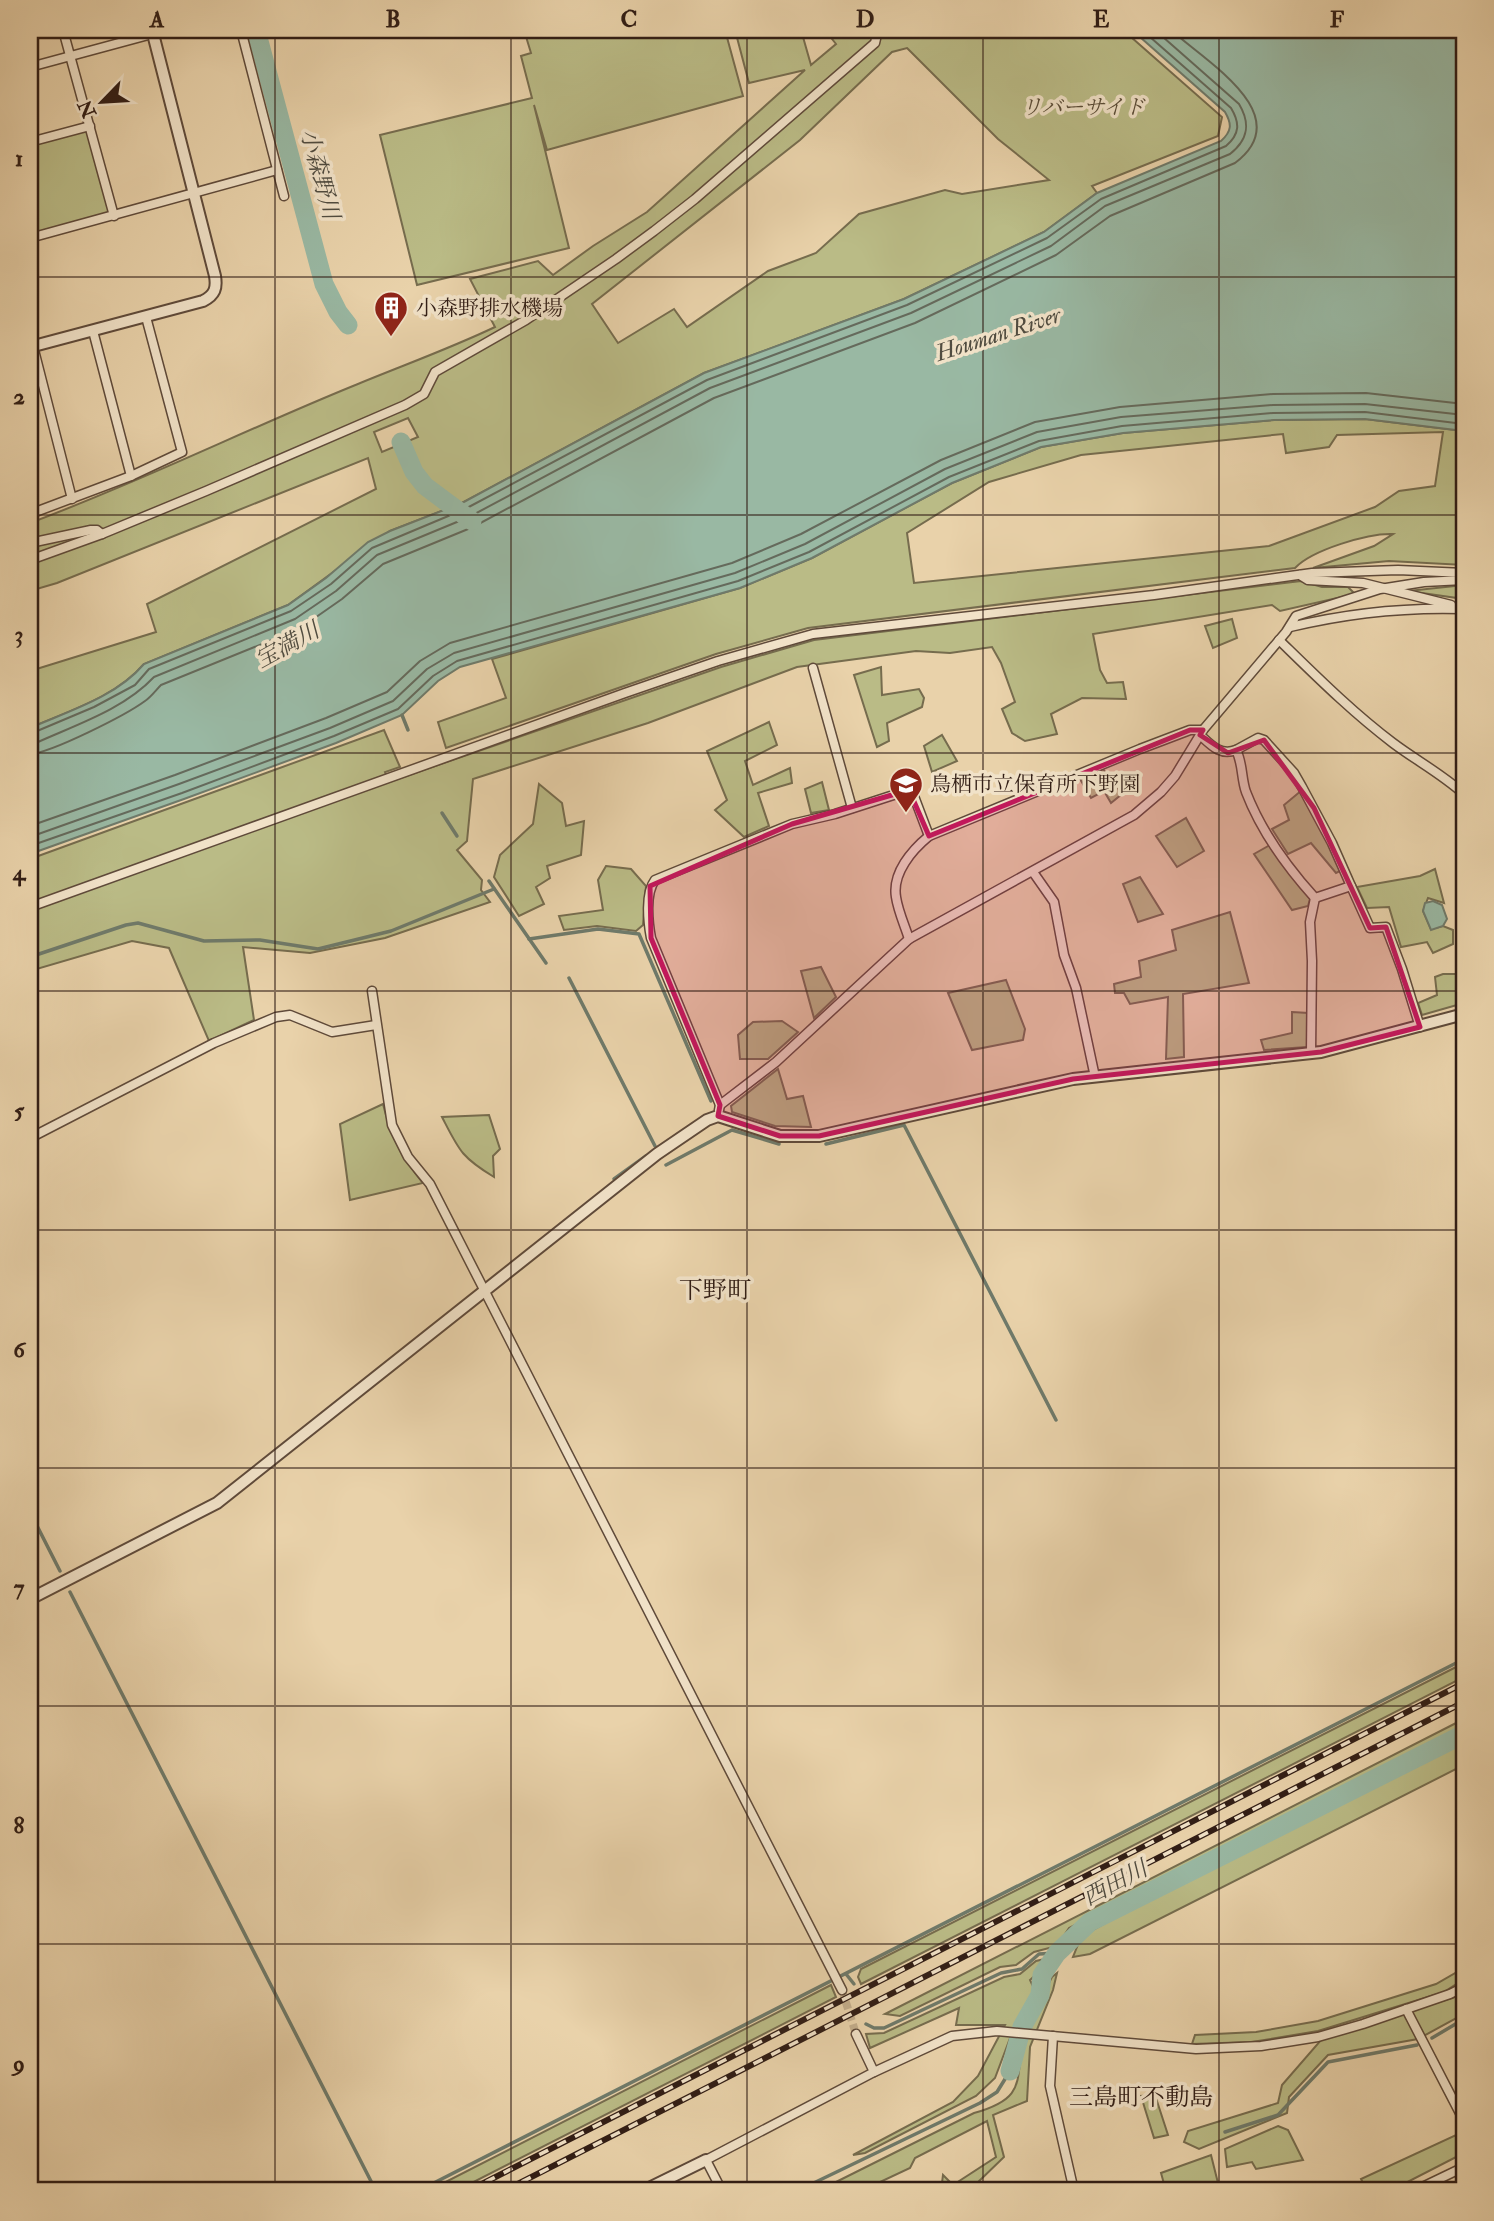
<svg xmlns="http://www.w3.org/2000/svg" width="1494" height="2221" font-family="'IM FELL Double Pica','Noto Serif JP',serif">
<rect width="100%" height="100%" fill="#e9d2aa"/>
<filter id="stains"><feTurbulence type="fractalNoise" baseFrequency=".00286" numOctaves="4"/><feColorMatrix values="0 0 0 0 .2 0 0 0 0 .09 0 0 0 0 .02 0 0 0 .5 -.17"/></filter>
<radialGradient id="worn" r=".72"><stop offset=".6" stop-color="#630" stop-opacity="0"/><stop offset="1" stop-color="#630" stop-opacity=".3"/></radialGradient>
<g fill="#babb86" stroke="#766c4e" stroke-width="2" fill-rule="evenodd">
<polygon points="524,30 725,30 743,96 547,150 534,105 569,248 417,285 380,135 532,98 521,56 531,53"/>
<path d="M735,30H801L811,65L836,44L825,30H1123L1222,117L1218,136L1092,186L1097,193L1044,232L904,299L704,373L462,503L390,531L288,605L144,664C116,697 69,711 30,728V671L156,632L147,604L376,489L368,458L57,583L30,591V523C140,482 245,430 353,386C401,366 449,349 495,327L470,279L538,261L553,275L593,246L647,212L805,70L749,83ZM907,48L998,139L1049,180L962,194L945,190L859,214L816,253L768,271L687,327L674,309L618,343L592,304L800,140L892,52ZM408,418L418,437L382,452L374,432Z"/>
<polygon points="86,129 111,215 30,236 30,145"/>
<path d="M1365,419L1464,431V565L1389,561L1313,568L1374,546L1393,534C1368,533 1312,550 1295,568L808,628L716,654L446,748L438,722L506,698L492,659L740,588L812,558L952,483L1041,447L1123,433L1274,420ZM1443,432L1435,486L1399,491L1375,507L1269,546L914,583L907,533L989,482L1081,455L1283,434L1286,453L1329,447L1337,435Z"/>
<polygon points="1301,581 1322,587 1348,587 1355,594 1280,611 1272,605 1093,634 1100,670 1107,683 1123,682 1126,699 1082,698 1051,714 1057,734 1025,741 1012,733 1002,709 1015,702 1001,663 992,647 950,653 916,651 797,667 648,723 473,779 467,841 457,850 482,880 481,890 490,902 385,938 310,953 243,947 254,1020 209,1041 169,948 132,941 30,971 30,859 384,730 400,767 385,772 389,782 721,667 814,640"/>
<polygon points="1464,585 1464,599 1408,591"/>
<polygon points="1232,619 1237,638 1213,648 1205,626"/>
<polygon points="881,667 882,695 919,689 924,698 922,707 887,723 889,741 877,747 854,675"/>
<polygon points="769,722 777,745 745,761 753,785 790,768 792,783 758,793 769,826 744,837 715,810 727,800 707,751"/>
<polygon points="942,735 957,761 932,772 924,746"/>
<polygon points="1103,769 1122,794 1111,803 1104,791 1091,798 1080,779"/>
<polygon points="822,782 829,810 811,813 805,789"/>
<polygon points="539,784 562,803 566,826 584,821 581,855 547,866 550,878 536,887 544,904 519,916 494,877 500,855 533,824"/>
<polygon points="1302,790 1342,870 1336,873 1311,843 1288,854 1272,829 1289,820 1284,805"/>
<polygon points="1186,818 1204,851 1177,867 1156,836"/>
<polygon points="1270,845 1310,899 1308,906 1292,910 1254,854"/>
<polygon points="606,866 631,869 646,886 643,925 636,931 597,926 564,930 559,916 603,910 598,880"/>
<polygon points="1435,869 1444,903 1428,898 1423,911 1431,929 1443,926 1453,930 1453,944 1433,953 1427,942 1401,947 1389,907 1367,908 1357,887 1420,876"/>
<polygon points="1140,877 1163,914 1138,922 1123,884"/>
<polygon points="1230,912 1249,983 1183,994 1184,1057 1166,1059 1168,997 1130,1004 1124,993 1115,993 1114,984 1141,977 1139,961 1176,950 1172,930"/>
<polygon points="821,967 836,997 814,1018 801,971"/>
<polygon points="1443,974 1461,974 1464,982 1464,1003 1422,1015 1418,1003 1437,995 1435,977"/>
<polygon points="1006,980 1025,1029 1023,1040 972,1050 948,993"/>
<polygon points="1292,1012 1308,1013 1307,1047 1264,1050 1261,1040 1292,1033"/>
<polygon points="782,1021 798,1032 768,1059 740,1059 738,1035 753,1022"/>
<polygon points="778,1069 787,1099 803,1096 811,1127 775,1126 732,1112 731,1106"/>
<path d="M383,1104C391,1137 401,1156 423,1183L350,1200L340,1124Z"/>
<path d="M489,1115L500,1149L493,1156L494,1177C461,1157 459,1150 442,1117Z"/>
<polygon points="1464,1663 1464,1677 861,1984 858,1977 861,1969"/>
<polygon points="1464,1719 1464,1728 1069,1928 1057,1946 1034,1952 1016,1965 1000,1967 900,2016 885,2014"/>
<polygon points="1464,1739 1464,1765 1090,1954 1073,1957 1081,1937 1121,1914"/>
<polygon points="1045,1959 1040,1971 1030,1980 1036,1993 1015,2025 995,2078 976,2096 865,2153 853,2155 953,2102 978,2076 1005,2025 956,2025 959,2008 870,2048 866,2034 884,2033 1004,1977 1020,1974 1036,1961"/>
<polygon points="1464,1968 1464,1979 1444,1992 1318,2031 1252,2042 1192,2044 1195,2035 1256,2032 1318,2021 1436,1984"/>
<path d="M1057,1973L1053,1990L1030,2047L1027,2101L993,2115L1004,2157L972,2188L974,2191H941L943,2175L953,2185L996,2157L987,2121L915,2158L910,2168L861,2191H818L974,2113C1031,2097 1013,2078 1025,2033C1030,2014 1043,1995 1052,1977Z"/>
<polygon points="831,1985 836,1997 456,2191 428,2191"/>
<polygon points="1464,1994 1464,2014 1418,2039 1328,2055 1289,2097 1287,2113 1199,2149 1184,2142 1188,2131 1278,2103 1282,2085 1321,2040"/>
<polygon points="1155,2095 1168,2135 1154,2138 1141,2096"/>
<polygon points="1278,2126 1288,2130 1303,2160 1256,2169 1252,2162 1227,2167 1225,2149"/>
<polygon points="1456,2135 1464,2153 1390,2191 1367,2191 1361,2179"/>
<polygon points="1211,2155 1220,2191 1194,2191 1190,2184 1166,2191 1161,2173"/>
</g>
<g fill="#99b8a3" stroke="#6f7a6a" stroke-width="2">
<path d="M1132,30H1464V431L1365,419L1274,420L1123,433L1041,447L952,483L812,558L740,588L460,667L438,681L402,715L336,743L184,799L30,854V728C69,711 116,697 144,664L288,605L326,578L368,542L390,531L462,503L704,373L904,299L1044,232L1097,193L1221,141C1232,131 1232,124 1225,112Z"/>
<polygon points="1433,901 1442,905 1447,919 1443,926 1431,930 1423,911 1425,903"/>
</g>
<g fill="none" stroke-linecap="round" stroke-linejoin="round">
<g stroke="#656a5c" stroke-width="2">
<path d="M30,734L94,707L135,685L149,669L291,611L331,584L372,548L465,509L707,380L907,305L1047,238L1101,199L1226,146C1240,134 1240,123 1231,108L1142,30"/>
<path d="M30,743L38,742C78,724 124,709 154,677L295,619L336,591L377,555L469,517L710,388L911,313L1051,246L1105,206L1230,154C1248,140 1251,124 1239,104L1155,30"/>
<path d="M30,754C51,753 126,715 145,701C151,697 156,690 161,685L299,629L342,599L383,564L473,527L714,398L915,323L1056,255L1110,216L1235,163C1299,115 1205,61 1171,30"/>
<polyline points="30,826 175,775 326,718 387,692 420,661 450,643 732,563 801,534 941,460 1035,422 1120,407 1273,394 1366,393 1464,404"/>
<polyline points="30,837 179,784 330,728 393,701 427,669 454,653 735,573 805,544 945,469 1037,432 1121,417 1273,405 1365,404 1464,415"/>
<polyline points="30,846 182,793 334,736 398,709 433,676 457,661 738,581 809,552 949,477 1039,441 1122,426 1273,413 1365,412 1464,424"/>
</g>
<g stroke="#6f7a6a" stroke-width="3.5">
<polyline points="402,715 408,730"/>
<polyline points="442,813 457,836"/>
<polyline points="489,881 546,963"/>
<polyline points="529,939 598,929 639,934 711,1101"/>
<polyline points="30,957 126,925 138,923 204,941 260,940 318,949 391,931 494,889"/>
<polyline points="569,978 655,1146"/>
<polyline points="826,1144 904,1125 1056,1420"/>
<polyline points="666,1165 732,1130 779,1144"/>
<polyline points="614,1179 646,1156"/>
<polyline points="30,1512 60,1571"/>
<polyline points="70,1592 376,2191"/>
<polyline points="846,1974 854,1984"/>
<polyline points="866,2024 874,2028 884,2028 1001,1973 1022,1969 1039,1954 1057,1953"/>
<polyline points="1432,2038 1464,2019"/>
<polyline points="1225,2132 1278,2115 1328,2062 1417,2045"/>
<polyline points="418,2191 1464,1659"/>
<polyline points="797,2191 980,2103 997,2092 1010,2071"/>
</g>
<g stroke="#99b8a3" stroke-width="19">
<polyline points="256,30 324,284 338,312 348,325"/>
<polyline points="401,442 414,472 425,486 472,521"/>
<polyline points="1010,2071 1022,2027 1040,1995 1042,1975 1057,1953 1090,1922 1464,1734"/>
</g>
<polyline stroke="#c4ae8c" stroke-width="8" stroke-dasharray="8 4" stroke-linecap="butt" points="842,1990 856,2034"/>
<g stroke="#5f4a3a" stroke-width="11">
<g id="minor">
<polyline points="63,30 114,216"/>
<polyline points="241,30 284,196"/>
<polyline points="30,67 167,30"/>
<polyline points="30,142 90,126"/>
<polyline points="30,238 277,170"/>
<polyline points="93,331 131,476"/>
<polyline points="33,346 72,499"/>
<polyline points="30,514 131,476 182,452 146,317"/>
<polyline points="30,543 91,530 97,530 102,534"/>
<polyline points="30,560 102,534 206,491 405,405 424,394 435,372 526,320 616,259 654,231 695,199 875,43 878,30"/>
<polyline points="1300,575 1308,580 1363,583 1451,605"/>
<path d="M1290,627C1348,613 1404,607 1464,609"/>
<path d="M1279,640C1316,676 1352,712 1393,743C1417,761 1442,774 1464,794"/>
<polyline points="813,668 852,808"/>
<path d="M1200,735C1211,745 1220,756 1236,750C1243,763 1241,778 1246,792C1261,831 1287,867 1315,898L1351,886L1370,928L1386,927L1402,969L1420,1027"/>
<polyline points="1236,750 1258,738 1264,740 1294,773 1302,787 1332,843 1351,886"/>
<polyline points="1033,872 1054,902 1064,955 1076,988 1095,1077"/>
<polyline points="30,907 625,693 718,661 813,634 1154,595 1312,573 1398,570 1464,573"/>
<path d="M909,939C905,926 898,911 896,897C892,873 912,850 929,836L1140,749L1190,730H1203"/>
<polyline points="372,991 392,1125 408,1157 430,1184 842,1990"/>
<polyline points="1311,1053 1312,961 1310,922 1315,898"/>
<polyline points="720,1105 776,1062 909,939 1134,815 1161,792 1175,776 1203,730 1286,632 1296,616 1380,589 1424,582 1464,580"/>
<path d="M719,1110L720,1105L651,938C648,922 645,893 655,880L792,824L835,814L909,790L912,791L929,836"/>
<polyline points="30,1138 214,1043 276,1017 290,1015 332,1032 376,1025"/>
<polyline points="1406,2009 1464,2121"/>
<polyline points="856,2034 874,2072"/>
<polyline points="1053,2036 1050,2086 1074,2191"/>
<polyline points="722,2191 706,2160 874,2072 952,2036 997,2031 1196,2049 1261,2046 1318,2037 1363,2024 1450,1994 1464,1987"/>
<polyline points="1414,2191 1464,2167"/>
</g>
</g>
<g stroke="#5f4a3a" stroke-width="14">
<g id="tertiary">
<path d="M30,347L203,301C215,295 217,288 215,276L152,30"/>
<polyline points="30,1599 217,1503 657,1154 707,1120 718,1116 780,1136 819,1136 1073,1079 1321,1052 1464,1014"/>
<polyline points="643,2191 706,2160"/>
</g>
</g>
<use href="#minor" stroke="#f1e2c8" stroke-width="8"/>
<use href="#tertiary" stroke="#f1e2c8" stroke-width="10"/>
<g stroke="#311d15" stroke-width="6">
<g id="rail">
<polyline points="468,2191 1464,1683"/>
<polyline points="504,2191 1464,1702"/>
</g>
</g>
<use href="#rail" stroke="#f1e2c8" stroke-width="3.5" stroke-dasharray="10" stroke-linecap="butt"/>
</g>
<path fill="#c2185b" fill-opacity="0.2" stroke="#c2185b" stroke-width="5" stroke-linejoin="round" d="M1190,730H1203L1200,735L1228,753L1264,740L1314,808L1370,928L1386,927L1420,1027L1321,1052L1073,1079L819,1136H780L718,1116L720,1105L651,938L650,886L792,824L909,790L929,836Z"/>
<path fill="none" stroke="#311d15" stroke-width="2" stroke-opacity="0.55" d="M275,30V2191M511,30V2191M747,30V2191M983,30V2191M1219,30V2191M30,277H1464M30,515H1464M30,753H1464M30,991H1464M30,1230H1464M30,1468H1464M30,1706H1464M30,1944H1464"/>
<defs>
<g id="building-pin" transform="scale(1.75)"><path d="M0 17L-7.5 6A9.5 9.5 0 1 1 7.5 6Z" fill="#8f2418" stroke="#f1e2c8"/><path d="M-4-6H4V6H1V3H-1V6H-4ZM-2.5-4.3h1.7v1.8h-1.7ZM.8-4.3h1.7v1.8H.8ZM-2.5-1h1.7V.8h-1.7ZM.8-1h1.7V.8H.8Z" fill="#fff"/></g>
<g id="school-pin" transform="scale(1.75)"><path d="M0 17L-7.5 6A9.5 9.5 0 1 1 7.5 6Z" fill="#8f2418" stroke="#f1e2c8"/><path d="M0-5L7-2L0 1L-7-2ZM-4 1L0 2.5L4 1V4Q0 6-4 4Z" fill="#fff"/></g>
</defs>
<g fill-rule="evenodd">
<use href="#building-pin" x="391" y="308"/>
<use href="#school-pin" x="906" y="784"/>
</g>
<g text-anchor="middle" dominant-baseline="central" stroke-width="7" stroke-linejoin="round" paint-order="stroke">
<g font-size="21" font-style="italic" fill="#5a4c37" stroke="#f1e2c8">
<text x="1083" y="107">リバーサイド</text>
</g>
<g font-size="21" fill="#311d15" stroke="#f1e2c8" text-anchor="start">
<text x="416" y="308">小森野排水機場</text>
<text x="930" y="784">鳥栖市立保育所下野園</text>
</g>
<g font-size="23" font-style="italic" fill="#504c40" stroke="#f1e2c8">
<text transform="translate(320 174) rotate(75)">小森野川</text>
<text transform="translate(998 334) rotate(-18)">Houman River</text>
<text transform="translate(287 645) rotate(-29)">宝満川</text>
<text transform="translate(1115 1883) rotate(-28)">西田川</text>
</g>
<g font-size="24" fill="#311d15" stroke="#f1e2c8">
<text x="715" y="1290">下野町</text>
<text x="1141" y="2097">三島町不動島</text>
</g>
</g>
<rect width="1494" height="2221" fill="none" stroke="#e9d2aa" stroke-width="77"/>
<g transform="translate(102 102) rotate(245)" stroke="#f1e2c8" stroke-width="5" paint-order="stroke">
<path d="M0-5L12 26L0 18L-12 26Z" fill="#311d15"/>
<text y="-10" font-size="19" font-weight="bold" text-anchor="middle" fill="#311d15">N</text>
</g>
<rect x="38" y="38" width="1418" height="2144" fill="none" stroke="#311d15" stroke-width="2.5"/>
<g font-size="23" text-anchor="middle" font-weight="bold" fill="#311d15">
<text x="157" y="27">A</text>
<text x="393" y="27">B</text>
<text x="629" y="27">C</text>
<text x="865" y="27">D</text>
<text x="1101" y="27">E</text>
<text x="1337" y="27">F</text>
<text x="19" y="166">1</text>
<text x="19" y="404">2</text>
<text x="19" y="642">3</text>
<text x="19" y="880">4</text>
<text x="19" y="1118">5</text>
<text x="19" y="1357">6</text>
<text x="19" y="1595">7</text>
<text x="19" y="1833">8</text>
<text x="19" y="2071">9</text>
</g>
<rect width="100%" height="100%" filter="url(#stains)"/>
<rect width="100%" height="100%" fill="url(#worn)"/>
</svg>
